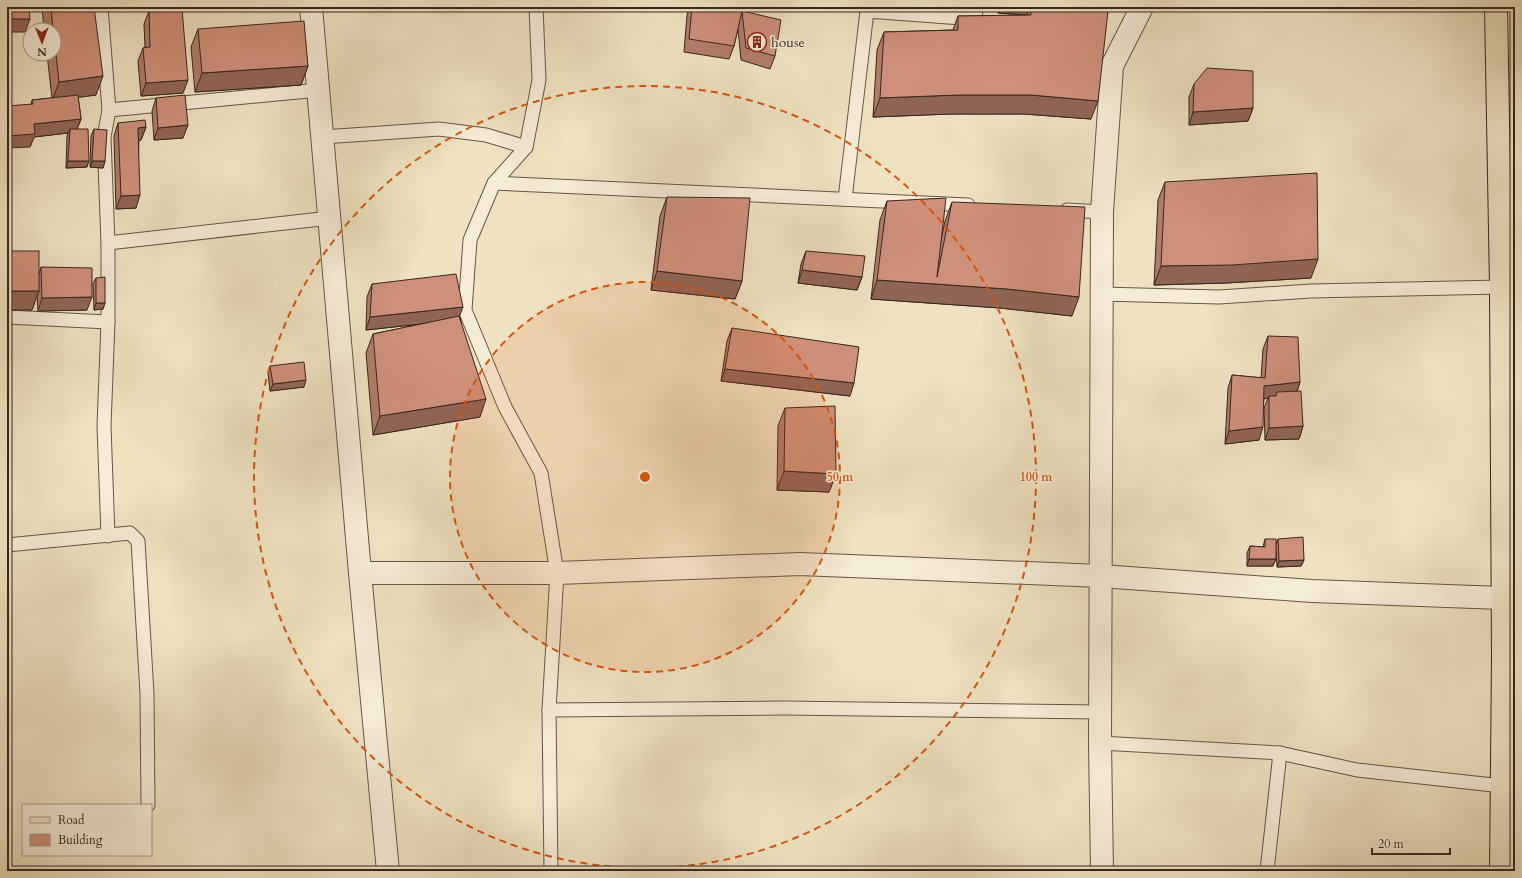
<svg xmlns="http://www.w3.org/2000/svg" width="1522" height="878" font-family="Cardo,serif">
<rect width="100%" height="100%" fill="#efe2c1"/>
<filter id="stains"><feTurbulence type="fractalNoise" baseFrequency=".005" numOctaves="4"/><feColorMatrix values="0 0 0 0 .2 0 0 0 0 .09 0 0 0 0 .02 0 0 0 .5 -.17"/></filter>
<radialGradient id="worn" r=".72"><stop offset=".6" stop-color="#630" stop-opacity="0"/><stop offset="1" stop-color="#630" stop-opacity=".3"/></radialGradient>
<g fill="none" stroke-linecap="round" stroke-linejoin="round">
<g stroke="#645548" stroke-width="15">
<g id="service">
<polyline points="101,7 109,110 104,137 108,243 108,322 104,426 108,536"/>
<polyline points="536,7 539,80 526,147 494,183 470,240 465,310 505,407 541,473 557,573 549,710 551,871"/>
<polyline points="109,110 319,90"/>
<polyline points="323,137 439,129 486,135 526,147"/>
<polyline points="494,183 968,205"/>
<polyline points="845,199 867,11 975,19 976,7"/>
<polyline points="1067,210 1102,212"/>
<polyline points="108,243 330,218"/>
<polyline points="1101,294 1219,297 1311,291 1501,287"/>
<polyline points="7,317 108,322"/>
<polyline points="7,545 130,533 138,541 147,694 148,805"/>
<polyline points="549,710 784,708 1101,712"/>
<polyline points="1100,743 1280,753 1357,770 1502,786"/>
<polyline points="1267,871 1280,753"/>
</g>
</g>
<g stroke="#645548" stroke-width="24">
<g id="minor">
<polyline points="311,7 360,573 388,871"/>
<polyline points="360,573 557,573 800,564 1101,576 1312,591 1502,598"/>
<polyline points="1102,871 1100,743 1102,212 1112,66 1142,7"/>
</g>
</g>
<g stroke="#362620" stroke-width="24">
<polyline id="primary" points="1496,7 1501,287 1503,657 1501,871"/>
</g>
<use href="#service" stroke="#f5ecd7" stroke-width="13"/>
<use href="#minor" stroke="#f5ecd7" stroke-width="22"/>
<use href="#primary" stroke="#efe2c1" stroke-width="22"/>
</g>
<g fill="#b27c69" stroke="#362620">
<polygon points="42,7 94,7 96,95 78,97 81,119 77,129 87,167 66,168 67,136 68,133 34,137 30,147 31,104 32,100 52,98 47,54 54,54 54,30 44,30"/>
<polygon points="690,7 717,7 742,11 775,56 770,69 741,60 738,29 734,46 729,59 684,52 687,15"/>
<polygon points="998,7 1071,7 1091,119 1024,114 951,114 873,117 877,50 884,32 953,30 958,16 1027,15 998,13"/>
<polygon points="149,11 183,93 141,96 138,61 143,48 145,47 144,24"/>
<polygon points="198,29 308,66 301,85 195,92 191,47"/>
<polygon points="1194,84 1253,108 1248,121 1189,125 1189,97"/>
<polygon points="156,98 183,138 154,140 152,111"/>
<polygon points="118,123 146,127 141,140 139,140 136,208 116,209 114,136"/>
<polygon points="94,129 105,161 103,168 90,167 91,136"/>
<polygon points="1165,182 1311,278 1226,283 1154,285 1158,200"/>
<polygon points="667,197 742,281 735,299 651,290 660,216"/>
<polygon points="887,201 941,240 945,221 952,202 1072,316 1000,308 871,299 880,220"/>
<polygon points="7,251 39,274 41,267 87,310 38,311 37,295 32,310 7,310"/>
<polygon points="806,251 862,277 857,290 798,283 801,264"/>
<polygon points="96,278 105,303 103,309 94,310 93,284"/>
<polygon points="372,284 460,317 480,417 373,435 366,353 373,334 421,324 366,330 367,297"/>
<polygon points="732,328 850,396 721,381 727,341"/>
<polygon points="1268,336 1300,382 1297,392 1303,426 1299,439 1265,440 1264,408 1268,398 1264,399 1259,440 1225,444 1228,388 1232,375 1261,378 1263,349"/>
<polygon points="270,366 304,387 270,391 268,373"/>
<polygon points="785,408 836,474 829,492 777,490 778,426"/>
<polygon points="1265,539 1276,544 1278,539 1304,560 1301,566 1277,567 1276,551 1273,566 1247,566 1247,553 1250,546 1263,547"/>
</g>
<g fill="#916555" stroke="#362620">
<polygon points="1000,7 1030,7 1027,15 998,13"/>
<polygon points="7,19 30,19 25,32 7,32"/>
<polygon points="308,66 301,85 195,92 202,73"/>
<polygon points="103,76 96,95 52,101 59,82"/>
<polygon points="188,80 183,93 141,96 146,83"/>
<polygon points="958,95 1031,95 1098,101 1091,119 1024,114 951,114 873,117 880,98"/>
<polygon points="1253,108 1248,121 1189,125 1193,112"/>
<polygon points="81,119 76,132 70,129 68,133 34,137 30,147 7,148 7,136 34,124"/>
<polygon points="188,125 183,138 154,140 158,128"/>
<polygon points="146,127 141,140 134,141 138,128"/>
<polygon points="68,161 89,161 87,167 66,168"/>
<polygon points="92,161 105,161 103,168 90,167"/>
<polygon points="140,195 136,208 116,209 121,196"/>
<polygon points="1318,259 1311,278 1226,283 1154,285 1161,266"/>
<polygon points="802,270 862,277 857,290 798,283"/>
<polygon points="657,271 742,281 735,299 651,290"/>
<polygon points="877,280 1007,289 1079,297 1072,316 1000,308 871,299"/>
<polygon points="7,291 39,291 32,310 7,310"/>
<polygon points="92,297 87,310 38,311 42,298"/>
<polygon points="96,303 105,303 103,309 94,310"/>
<polygon points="463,307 458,320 366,330 370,317"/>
<polygon points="725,369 854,383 850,396 721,381"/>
<polygon points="306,380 304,387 270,391 273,384"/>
<polygon points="1300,382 1296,394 1269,398 1269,396 1268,398 1260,399 1264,386"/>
<polygon points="486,399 480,417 373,435 380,416"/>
<polygon points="1303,426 1299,439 1265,440 1269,428"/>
<polygon points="1263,427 1259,440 1225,444 1229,431"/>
<polygon points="784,471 836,474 829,492 777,490"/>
<polygon points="1249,559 1276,559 1273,566 1247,566"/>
<polygon points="1304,560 1301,566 1277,567 1279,561"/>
</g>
<g fill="#cf907a" stroke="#362620">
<polygon points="7,7 29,7 30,19 7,19"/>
<polygon points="51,7 94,7 103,76 59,82 54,36 54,30 53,30"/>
<polygon points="692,7 717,7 742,11 734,46 689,39"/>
<polygon points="1031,7 1064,7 1108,11 1098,101 1031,95 958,95 880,98 884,32 958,30 958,16 1031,15"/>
<polygon points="182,9 188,80 146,83 143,48 150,47 149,11"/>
<polygon points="742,11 781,20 775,56 746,48"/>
<polygon points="304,21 308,66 202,73 198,29"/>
<polygon points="1207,68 1253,71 1253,108 1193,112 1194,84"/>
<polygon points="78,95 81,119 34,124 35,134 7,136 7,106 33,104 32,100"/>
<polygon points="185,95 188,125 158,128 156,98"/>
<polygon points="145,120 146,127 138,128 140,195 121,196 118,123"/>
<polygon points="70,129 88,129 89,161 68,161"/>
<polygon points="94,129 107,130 105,161 92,161"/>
<polygon points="1317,173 1318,259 1232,265 1161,266 1165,182"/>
<polygon points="667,197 750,198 742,281 657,271"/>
<polygon points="946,198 937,277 952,202 1085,207 1079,297 1007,289 877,280 887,201"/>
<rect x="7" y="251" width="32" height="40"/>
<polygon points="806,251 865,256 862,277 802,270"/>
<polygon points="41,267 92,268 92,297 42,298"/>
<polygon points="456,274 463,307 370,317 372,284"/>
<polygon points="105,277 105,303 96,303 96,278"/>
<polygon points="459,316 486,399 380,416 373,334"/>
<polygon points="732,328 859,347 854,383 725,369"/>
<polygon points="1268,336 1298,337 1300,382 1264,386 1263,427 1229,431 1232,375 1265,378"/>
<polygon points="304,362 306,380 273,384 270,366"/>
<polygon points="1301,391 1303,426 1269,428 1269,396 1276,396 1277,392"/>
<polygon points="835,406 836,474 784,471 785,408"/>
<polygon points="1303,537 1304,560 1279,561 1278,539"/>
<polygon points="1265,539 1276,539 1276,559 1249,559 1250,546 1265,547"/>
</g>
<circle cx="645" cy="477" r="195" fill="#d6540e" fill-opacity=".12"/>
<g fill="none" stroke="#d6540e" stroke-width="2" stroke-dasharray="7 5">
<circle cx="645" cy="477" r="195"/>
<circle cx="645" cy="477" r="391"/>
</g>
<defs>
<g id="building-ring" transform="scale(1)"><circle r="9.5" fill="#f5ecd7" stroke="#8f2418" stroke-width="1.5"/><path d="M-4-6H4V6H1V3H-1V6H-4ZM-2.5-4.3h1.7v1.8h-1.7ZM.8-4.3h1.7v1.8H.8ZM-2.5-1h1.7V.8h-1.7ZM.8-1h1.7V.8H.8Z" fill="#8f2418"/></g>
</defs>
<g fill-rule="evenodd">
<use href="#building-ring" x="757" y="42"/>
</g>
<g text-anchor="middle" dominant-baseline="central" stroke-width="3" stroke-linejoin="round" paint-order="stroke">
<g font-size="14" fill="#362620" stroke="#f5ecd7" text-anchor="start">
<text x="771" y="42">house</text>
</g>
</g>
<circle cx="645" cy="477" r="6" fill="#d6540e" stroke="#f5ecd7" stroke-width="2"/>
<g font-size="12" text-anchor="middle" font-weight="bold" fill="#d6540e" stroke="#f5ecd7" stroke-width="3" stroke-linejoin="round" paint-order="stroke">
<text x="840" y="481">50 m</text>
<text x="1036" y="481">100 m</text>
</g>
<rect width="1522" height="878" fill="none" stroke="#efe2c1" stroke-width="24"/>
<rect x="8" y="8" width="1506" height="862" fill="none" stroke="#362620" stroke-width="2"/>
<rect x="12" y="12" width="1498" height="854" fill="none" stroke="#362620"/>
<rect x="22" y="804" width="130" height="52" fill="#f5ecd7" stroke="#a99d8e"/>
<rect x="30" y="817" width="20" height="6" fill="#efe2c1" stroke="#a99d8e"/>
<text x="58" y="824" font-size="12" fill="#362620">Road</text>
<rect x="30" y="834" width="20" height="12" fill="#cf907a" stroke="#a99d8e"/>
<text x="58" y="844" font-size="12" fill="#362620">Building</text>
<g transform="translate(42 42) rotate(179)"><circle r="19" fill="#f5ecd7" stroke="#a99d8e"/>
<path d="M0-3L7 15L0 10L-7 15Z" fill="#8f2418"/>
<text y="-6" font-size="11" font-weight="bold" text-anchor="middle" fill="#362620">N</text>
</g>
<path d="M1372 848v6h78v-6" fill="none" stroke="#362620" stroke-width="2"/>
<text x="1378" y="848" font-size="12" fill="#362620" stroke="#f5ecd7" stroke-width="3" paint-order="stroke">20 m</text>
<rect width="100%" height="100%" filter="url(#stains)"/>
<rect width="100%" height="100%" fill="url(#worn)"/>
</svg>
